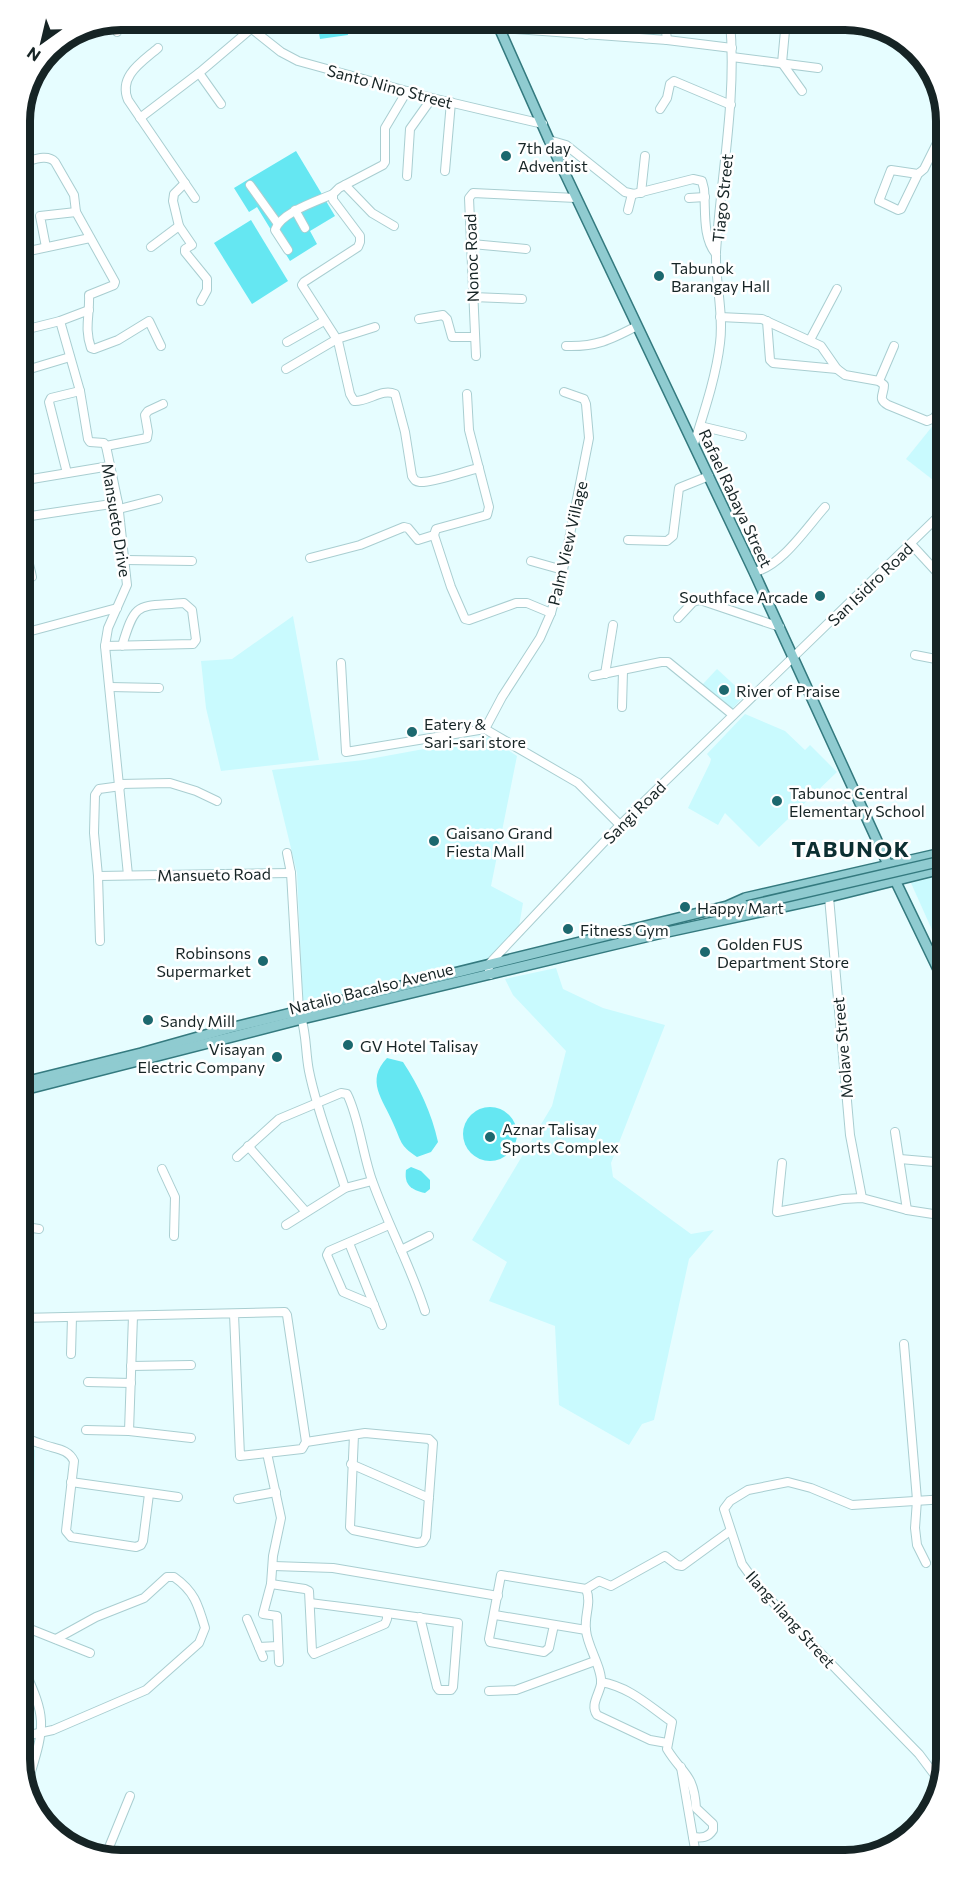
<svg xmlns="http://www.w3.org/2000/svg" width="966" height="1880" font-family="Commissioner,sans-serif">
<rect width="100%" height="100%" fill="#e6fdff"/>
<g fill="#c9fafe">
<polygon points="943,413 946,416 946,490 906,459"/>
<polygon points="293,616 319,760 221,771 206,708 201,661 232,659"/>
<polygon points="717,669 745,695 731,710 703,684"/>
<polygon points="745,714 785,731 805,750 810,745 837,772 759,847 725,813 718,825 688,808 710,763 711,759 707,754"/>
<polygon points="489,737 517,756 491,886 523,903 518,932 485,963 303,1008 297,873 272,770 364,760"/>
<polygon points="946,874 946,961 911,883"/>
<polygon points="556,968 563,989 603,1008 665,1025 611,1163 613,1177 691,1234 714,1230 689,1259 654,1420 642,1424 629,1445 559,1405 555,1326 489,1301 507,1262 472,1240 552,1106 566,1051 513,995 505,979"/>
<polygon points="20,1442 35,1450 32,1580 20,1578"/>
</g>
<g fill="#65e7f2">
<polygon points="337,25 346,25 348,35 320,39 318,27"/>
<polygon points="296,151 335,216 310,231 317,244 290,261 257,207 249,212 234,188"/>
<polygon points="251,220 288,281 252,304 214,243"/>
<path d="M387,1058L403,1062C419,1086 432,1114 438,1142L431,1152L417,1157C399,1145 402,1142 393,1123C383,1099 365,1081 387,1058Z"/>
<circle cx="490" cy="1134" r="27"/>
<path d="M411,1167L421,1171L430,1180V1189L425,1193C411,1190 404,1185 406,1170Z"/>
</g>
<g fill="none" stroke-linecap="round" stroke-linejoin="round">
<g stroke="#a9ced1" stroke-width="10">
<g id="minor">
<polyline points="786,20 782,63 802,91"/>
<polyline points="665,22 667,40"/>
<polyline points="247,25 281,52 298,61 432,98 543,124"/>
<polyline points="114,27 117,32"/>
<polyline points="500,28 667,40 732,48"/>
<polyline points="586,35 588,22"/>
<path d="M158,48C142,62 118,76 128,100L195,198"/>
<polyline points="49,51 56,49"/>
<polyline points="732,57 818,68"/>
<polyline points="199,73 221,104"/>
<path d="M407,91L385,128V162L383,165L339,188L333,194V200L360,236V242L358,247L304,282L302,285L338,341L350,394L354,401C368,402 382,388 395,394L405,432L412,476C415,480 414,481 420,482C433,483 465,471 479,468"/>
<polyline points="660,109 667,98 670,84 674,81 731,105"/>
<polyline points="140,118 199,73 252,28"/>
<path d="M549,140L566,145L625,192L634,194L693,179L702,181L704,189C706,210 702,237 716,254"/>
<path d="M20,163C31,161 47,153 55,162L74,195L76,212L115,282L114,285L89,295C90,315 84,328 91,348L94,349L118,340L149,321L161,346"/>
<polyline points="445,171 451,102"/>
<polyline points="918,174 891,170 879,201 898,210 901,209 918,174 924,169 946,125"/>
<polyline points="407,176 410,129 432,98"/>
<polyline points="185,183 174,194 173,201 179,226 192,245 185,249 185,252 207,279 207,290 201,301"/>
<polyline points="250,185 278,224"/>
<polyline points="345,185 372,213 394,226"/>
<polyline points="641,193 645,156"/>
<polyline points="689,198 705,197"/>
<polyline points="295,210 305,228"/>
<polyline points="628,210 632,194"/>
<polyline points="472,244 526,249"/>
<polyline points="46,247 40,216 76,212"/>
<polyline points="151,247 179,226"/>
<path d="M288,250L275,230C280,213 317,201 333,194"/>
<polyline points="20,253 90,238"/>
<polyline points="473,297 522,299"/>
<path d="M720,317L762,319L821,346L837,369L845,375L879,381L884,385C884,395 877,399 888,405L927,421L934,418L940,410L946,415"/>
<polyline points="419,319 443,315 447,319 452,337 474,337"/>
<polyline points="60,321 80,391 88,439 90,442 104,443 106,446 118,503 127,585 108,628 105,646 128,875"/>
<polyline points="767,321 770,360 773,363 837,369"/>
<polyline points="20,331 60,321 89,310"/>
<polyline points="810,340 837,289"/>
<polyline points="287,342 324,321"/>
<path d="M566,346C596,347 610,340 637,326"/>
<polyline points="476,356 469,198 473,193 576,198"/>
<polyline points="286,369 337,339 375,327"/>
<polyline points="20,372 70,357"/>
<polyline points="879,381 894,346"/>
<polyline points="940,410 946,400"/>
<polyline points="700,426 742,436"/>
<path d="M694,444C704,412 716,377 720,343C724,313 715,282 716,252C721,175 737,98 730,21"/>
<polyline points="106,446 147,438 148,432 145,415 148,411 163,404"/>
<polyline points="67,473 49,402 51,398 80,391"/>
<polyline points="20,481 110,466"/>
<polyline points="119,509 158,499"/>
<polyline points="939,518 946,525"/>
<polyline points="434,535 451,587 465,619 469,620 516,603 527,603 551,613"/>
<polyline points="628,540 667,541 673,536 679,488 709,476"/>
<polyline points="911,544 946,582"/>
<polyline points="310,558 360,545 404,527 408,528 418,540 434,535 436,529 487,515 489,507 469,430 467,394"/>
<polyline points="126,560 192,561"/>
<polyline points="531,561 563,570"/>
<path d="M754,572C781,567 807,527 825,507"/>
<path d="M32,577C29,560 18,534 24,517L118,503"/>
<polyline points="678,618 693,602 700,600 780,627"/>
<polyline points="20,634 117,608"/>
<path d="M105,646L193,644L196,640L192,610L184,603C138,607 136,599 122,646"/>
<polyline points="915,655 946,661"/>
<polyline points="341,663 346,752 485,729 578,783 620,825"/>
<polyline points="605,674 613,625"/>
<polyline points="593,676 661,662 668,662 733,715"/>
<polyline points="110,687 159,688"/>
<polyline points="622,707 623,671"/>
<polyline points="485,729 502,697 540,638 551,613 563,570 589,438 586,404 584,399 564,392"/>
<polyline points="120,784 170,783 196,791 217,801"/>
<path d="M287,853L291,873L299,1011C307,1031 305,1051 309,1071C317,1111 333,1150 345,1188"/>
<polyline points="98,876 291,873"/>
<polyline points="829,897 850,1135 862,1198"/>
<polyline points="100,941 98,876 94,833 95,795 99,789 121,786"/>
<polyline points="490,975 488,965 620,825 946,509"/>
<polyline points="895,1132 907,1210"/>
<polyline points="248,1146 306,1212"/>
<path d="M237,1157L279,1119L341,1093L347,1094C359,1117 363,1157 373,1183C389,1227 411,1267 425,1311"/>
<polyline points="900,1159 946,1163"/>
<polyline points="782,1163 777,1212 843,1199 862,1198 907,1210 946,1216"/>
<polyline points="162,1169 175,1197 174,1236"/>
<polyline points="286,1225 345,1188 372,1181"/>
<polyline points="20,1226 39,1229"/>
<polyline points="349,1243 382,1325"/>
<polyline points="401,1250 429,1236"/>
<polyline points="374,1305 343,1292 327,1255 329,1251 389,1225"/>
<polyline points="20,1318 285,1312 287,1315 306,1442 302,1449 240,1456 234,1314"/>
<polyline points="904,1344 917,1500 915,1528 917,1545 926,1563"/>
<polyline points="71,1354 72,1317"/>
<polyline points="131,1366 191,1365"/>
<polyline points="88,1382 131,1383"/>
<polyline points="86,1430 129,1431 191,1438"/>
<polyline points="129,1431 133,1316"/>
<path d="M20,1435C27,1438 34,1442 42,1444C54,1449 68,1448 74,1461L66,1531L71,1537L136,1547L141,1545L143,1541L149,1494"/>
<polyline points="306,1442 365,1433 429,1439 433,1443 426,1537 423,1542 417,1543 353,1530 350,1527 354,1435"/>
<polyline points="267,1453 281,1518 273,1556 271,1584 263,1614 277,1616 279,1662"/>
<polyline points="351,1464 429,1498"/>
<polyline points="71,1482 178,1497"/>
<polyline points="238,1499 276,1492"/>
<polyline points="274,1566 333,1568 498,1596"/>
<polyline points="271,1584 305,1589 309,1591 312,1651 314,1654 385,1624 387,1619 387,1613"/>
<path d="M586,1589C592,1603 584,1615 586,1630C587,1646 603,1669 601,1684C599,1695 590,1705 597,1715L650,1740L667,1743"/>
<polyline points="586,1589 599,1581 611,1586 665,1556 677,1565 682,1566 730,1531"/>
<path d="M310,1603C360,1609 409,1616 458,1623L453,1687L451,1690H439L437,1687L420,1617"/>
<polyline points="495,1615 586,1630"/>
<polyline points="247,1619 263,1657"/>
<polyline points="20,1625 90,1653"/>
<polyline points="554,1625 549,1648 544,1652 490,1642 489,1639 501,1575 586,1589"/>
<polyline points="259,1647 278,1646"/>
<path d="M20,1659C27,1678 40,1700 41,1721C42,1743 31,1768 26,1790"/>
<path d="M601,1682C630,1687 649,1706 672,1722L667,1749C682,1774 694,1773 696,1808L713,1824V1830C708,1838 702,1838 693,1837"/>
<polyline points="489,1691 516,1690 595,1661"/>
<path d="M20,1737L53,1730L146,1690L199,1643L205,1628C198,1604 194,1591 174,1577H167L144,1598L96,1617L56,1639"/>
<polyline points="681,1767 696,1855"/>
<polyline points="940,1782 919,1754 801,1633 758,1586 742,1564 724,1509 730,1501 748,1490 788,1482 811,1488 852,1505 946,1499"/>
<polyline points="105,1857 130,1796"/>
</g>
</g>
<g stroke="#347a7f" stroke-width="12">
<g id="major">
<polyline points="497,23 549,140 754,572 895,880 946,986"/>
<polyline points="20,1083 141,1053 230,1028 727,906 745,898 946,852"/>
<polyline points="20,1091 302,1019 658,934 829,897 946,868"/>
</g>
</g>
<use href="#minor" stroke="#fff" stroke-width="8"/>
<use href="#major" stroke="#8fcbd0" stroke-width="9"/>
<g stroke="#347a7f" stroke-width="12" stroke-linecap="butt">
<polyline id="major-bridge" points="747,906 946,860"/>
</g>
<use href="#major-bridge" stroke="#8fcbd0" stroke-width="9"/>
</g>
<g fill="#1c686e" stroke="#fff" stroke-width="2">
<circle cx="506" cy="156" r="6"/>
<circle cx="659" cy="276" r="6"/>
<circle cx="820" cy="596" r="6"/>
<circle cx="724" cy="690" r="6"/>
<circle cx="412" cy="732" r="6"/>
<circle cx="777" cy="801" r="6"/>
<circle cx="434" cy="841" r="6"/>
<circle cx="685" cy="907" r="6"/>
<circle cx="568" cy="929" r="6"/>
<circle cx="705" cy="952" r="6"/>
<circle cx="263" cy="961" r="6"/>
<circle cx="148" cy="1020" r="6"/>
<circle cx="348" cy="1045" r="6"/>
<circle cx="277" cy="1057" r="6"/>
<circle cx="490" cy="1137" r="6"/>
</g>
<g text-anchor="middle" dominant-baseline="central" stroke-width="5" stroke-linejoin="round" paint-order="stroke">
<g font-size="16" fill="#162425" stroke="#fff">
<text transform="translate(390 86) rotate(15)">Santo Nino Street</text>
<text transform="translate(722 198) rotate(-84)">Tiago Street</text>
<text transform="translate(471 258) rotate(-92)">Nonoc Road</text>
<text transform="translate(736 498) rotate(65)">Rafael Rabaya Street</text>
<text transform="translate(117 520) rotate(81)">Mansueto Drive</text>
<text transform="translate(567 543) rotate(-77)">Palm View Village</text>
<text transform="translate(870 584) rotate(-44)">San Isidro Road</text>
<text transform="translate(634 812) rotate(-45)">Sangi Road</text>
<text transform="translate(214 874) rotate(-1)">Mansueto Road</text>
<text transform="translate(371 988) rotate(-14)">Natalio Bacalso Avenue</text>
<text transform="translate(842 1048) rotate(-95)">Molave Street</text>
<text transform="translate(791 1619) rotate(48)">Ilang-ilang Street</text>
</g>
<g font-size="16" fill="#162425" stroke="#fff" text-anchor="start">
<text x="518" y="147">7th day<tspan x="518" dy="18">Adventist</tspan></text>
<text x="671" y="267">Tabunok<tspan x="671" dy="18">Barangay Hall</tspan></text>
<text x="808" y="596" text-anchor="end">Southface Arcade</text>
<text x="736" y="690">River of Praise</text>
<text x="424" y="723">Eatery &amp;<tspan x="424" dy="18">Sari-sari store</tspan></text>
<text x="789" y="792">Tabunoc Central<tspan x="789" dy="18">Elementary School</tspan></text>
<text x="446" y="832">Gaisano Grand<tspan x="446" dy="18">Fiesta Mall</tspan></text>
<text x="697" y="907">Happy Mart</text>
<text x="580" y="929">Fitness Gym</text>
<text x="717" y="943">Golden FUS<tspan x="717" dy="18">Department Store</tspan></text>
<text x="251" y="952" text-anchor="end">Robinsons<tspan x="251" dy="18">Supermarket</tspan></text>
<text x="160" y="1020">Sandy Mill</text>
<text x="360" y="1045">GV Hotel Talisay</text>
<text x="265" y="1048" text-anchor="end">Visayan<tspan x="265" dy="18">Electric Company</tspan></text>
<text x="502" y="1128">Aznar Talisay<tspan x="502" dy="18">Sports Complex</tspan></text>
</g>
<g font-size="22" font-weight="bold" letter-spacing="1.5" fill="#0c2f32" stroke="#fff">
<text x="851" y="848">TABUNOK</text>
</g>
</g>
<path d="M0 0H966V1880H0ZM121 30H845A91 91 0 0 1 936 121V1759A91 91 0 0 1 845 1850H121A91 91 0 0 1 30 1759V121A91 91 0 0 1 121 30Z" fill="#fff" fill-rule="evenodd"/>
<path fill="none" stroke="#162425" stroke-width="8" d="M121 30H845A91 91 0 0 1 936 121V1759A91 91 0 0 1 845 1850H121A91 91 0 0 1 30 1759V121A91 91 0 0 1 121 30Z"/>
<g transform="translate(42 42) rotate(214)" stroke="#ffffff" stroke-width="4.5" paint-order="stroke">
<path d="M0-4.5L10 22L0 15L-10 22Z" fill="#162425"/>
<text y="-9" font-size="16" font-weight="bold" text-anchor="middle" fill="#162425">N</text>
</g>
</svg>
